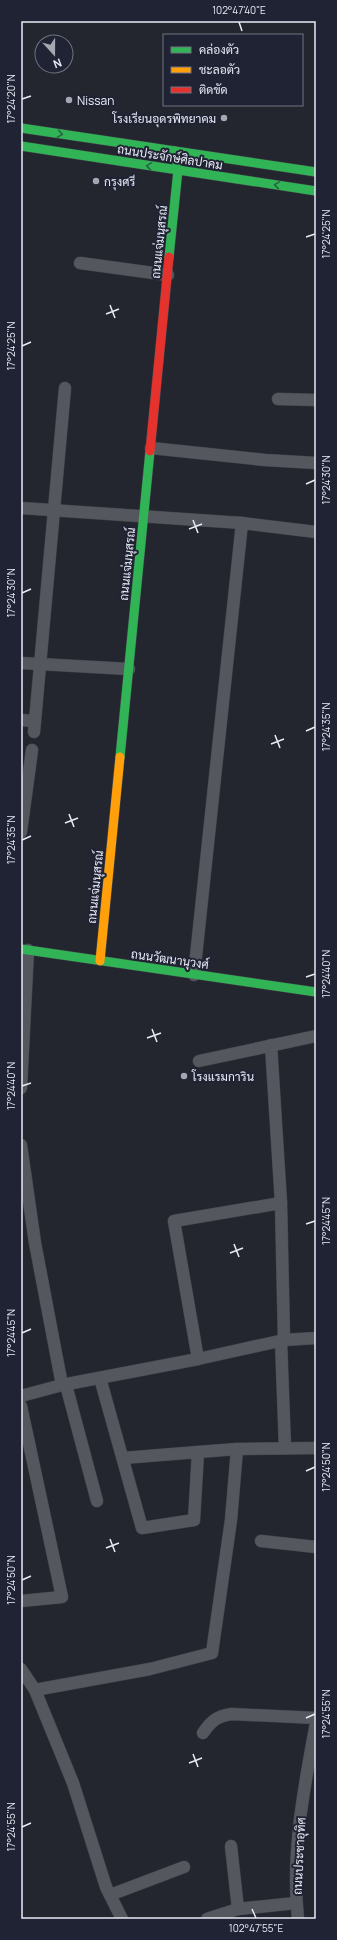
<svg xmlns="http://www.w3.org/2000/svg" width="337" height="1940" font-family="Manrope,Sarabun,sans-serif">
<rect width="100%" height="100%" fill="#24262f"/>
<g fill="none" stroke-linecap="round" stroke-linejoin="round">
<g stroke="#42444b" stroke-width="13">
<g id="street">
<polyline points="80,263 168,275"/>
<polyline points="278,399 316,400"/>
<polyline points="151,448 265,460 316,463"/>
<polyline points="21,508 242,523 316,532"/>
<polyline points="21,663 129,669"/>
<polyline points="21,720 35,721"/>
<polyline points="34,732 65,388"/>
<polyline points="21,832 32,750"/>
<polyline points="194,975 242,523"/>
<polyline points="271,1045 281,1203 284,1340"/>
<polyline points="199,1061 316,1036"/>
<polyline points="21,1088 28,950"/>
<polyline points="21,1145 35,1243 62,1385"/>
<polyline points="281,1341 285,1448"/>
<polyline points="198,1359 174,1221 281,1203"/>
<polyline points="100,1378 142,1528 194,1520 198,1452 123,1458"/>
<polyline points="66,1385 97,1501"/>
<polyline points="21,1396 62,1385 198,1359 284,1340 316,1338"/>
<polyline points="21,1406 62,1597 21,1601"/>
<polyline points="198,1452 237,1449"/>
<polyline points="261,1541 316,1547"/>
<polyline points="21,1669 35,1690 73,1783 106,1887 122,1919"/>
<polyline points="35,1690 150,1669 212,1653 231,1520 237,1449 316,1448"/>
<path d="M203,1733C211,1721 217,1716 232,1714L316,1718"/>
<polyline points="231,1846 238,1909"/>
<polyline points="110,1895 184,1867"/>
<polyline points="207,1919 238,1909 296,1903"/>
<path d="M298,1919C291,1854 304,1787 316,1723"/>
</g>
</g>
<g stroke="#42444b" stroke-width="10">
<g id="fast">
<polyline points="21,128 316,172"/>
<polyline points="21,146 316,191"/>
<polyline points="169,257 178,170 175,151"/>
<polyline points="120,757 150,451"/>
<polyline points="21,949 316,992"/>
</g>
</g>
<g stroke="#42444b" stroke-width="10">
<polyline id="slow" points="100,961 120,757"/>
</g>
<g stroke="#42444b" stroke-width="10">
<polyline id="jam" points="150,451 169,257"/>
</g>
<use href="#street" stroke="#55575e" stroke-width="12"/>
<use href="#fast" stroke="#30b455" stroke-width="9"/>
<use href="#slow" stroke="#ff9f0a" stroke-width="9"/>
<use href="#jam" stroke="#e5322d" stroke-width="9"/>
</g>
<defs><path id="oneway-chevron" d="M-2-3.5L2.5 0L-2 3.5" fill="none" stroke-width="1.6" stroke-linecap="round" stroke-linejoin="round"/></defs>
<g stroke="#276442">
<use href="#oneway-chevron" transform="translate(60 134) rotate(9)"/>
<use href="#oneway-chevron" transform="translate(149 166) rotate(-171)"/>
<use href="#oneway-chevron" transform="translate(277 185) rotate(-171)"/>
</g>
<path fill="none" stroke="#e9ebf6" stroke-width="1.5" d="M239,22L242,31M22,99L31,96M306,237L315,234M110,305L115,318M106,314L119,309M22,346L31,342M306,484L315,480M193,520L198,533M189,529L202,524M22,593L31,589M306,731L315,727M275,735L280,748M271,744L284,739M69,814L74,827M65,823L78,818M22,840L31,836M306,977L315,974M152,1029L157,1042M147,1038L161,1033M22,1086L31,1083M306,1224L315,1221M234,1244L239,1257M230,1253L243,1248M22,1333L31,1329M306,1471L315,1467M110,1539L115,1552M106,1548L119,1543M22,1580L31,1576M306,1718L315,1714M193,1754L198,1767M189,1763L202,1758M22,1827L31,1823M252,1909L256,1918"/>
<g fill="#a4a6b0" stroke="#1f2333" stroke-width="1.5">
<circle cx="69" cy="100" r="4"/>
<circle cx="224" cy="118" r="4"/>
<circle cx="96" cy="181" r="4"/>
<circle cx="184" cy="1076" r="4"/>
</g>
<g text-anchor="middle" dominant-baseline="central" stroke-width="4" stroke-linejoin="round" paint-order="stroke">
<g font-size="12" fill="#e9ebf6" stroke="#1f2333" text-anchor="start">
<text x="77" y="100">Nissan</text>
<text x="216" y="118" text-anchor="end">โรงเรียนอุดรพิทยาคม</text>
<text x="104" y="181">กรุงศรี</text>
<text x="192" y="1076">โรงแรมการิน</text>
</g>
<g font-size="12" fill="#e9ebf6" stroke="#1f2333">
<text transform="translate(170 157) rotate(9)">ถนนประจักษ์ศิลปาคม</text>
<text transform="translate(159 242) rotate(-84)">ถนนแจ่มนุสรณ์</text>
<text transform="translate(127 564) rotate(-84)">ถนนแจ่มนุสรณ์</text>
<text transform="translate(95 887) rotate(-84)">ถนนแจ่มนุสรณ์</text>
<text transform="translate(170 959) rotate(8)">ถนนวัฒนานุวงศ์</text>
<text transform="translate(299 1856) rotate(-87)">ถนนประชาอุทิศ</text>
</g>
</g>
<rect width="337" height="1940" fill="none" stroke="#1f2333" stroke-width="44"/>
<rect x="163" y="34" width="140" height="72" fill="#1f2333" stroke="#707381"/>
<rect x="171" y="47" width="20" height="6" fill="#30b455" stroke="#707381"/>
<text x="199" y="54" font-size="12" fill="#e9ebf6">คล่องตัว</text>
<rect x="171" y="67" width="20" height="6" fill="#ff9f0a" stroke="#707381"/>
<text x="199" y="74" font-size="12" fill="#e9ebf6">ชะลอตัว</text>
<rect x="171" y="87" width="20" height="6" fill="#e5322d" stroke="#707381"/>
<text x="199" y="94" font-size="12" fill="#e9ebf6">ติดขัด</text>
<g transform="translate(54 54) rotate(159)"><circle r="19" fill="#1f2333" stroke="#707381"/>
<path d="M0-3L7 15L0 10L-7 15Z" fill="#a4a6b0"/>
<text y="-6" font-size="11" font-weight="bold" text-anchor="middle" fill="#e9ebf6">N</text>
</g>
<rect x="22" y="22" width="293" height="1896" fill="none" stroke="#e9ebf6" stroke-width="1.5"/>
<g font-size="10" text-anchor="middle" fill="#e9ebf6">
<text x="239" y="14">102°47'40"E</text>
<text transform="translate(11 99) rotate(-90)" y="4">17°24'20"N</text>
<text transform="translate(326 234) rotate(-90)" y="4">17°24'25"N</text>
<text transform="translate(11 346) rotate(-90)" y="4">17°24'25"N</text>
<text transform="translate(326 480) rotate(-90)" y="4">17°24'30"N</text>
<text transform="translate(11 593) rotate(-90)" y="4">17°24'30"N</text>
<text transform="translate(326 727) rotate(-90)" y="4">17°24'35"N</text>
<text transform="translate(11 840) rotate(-90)" y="4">17°24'35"N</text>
<text transform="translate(326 974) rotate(-90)" y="4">17°24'40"N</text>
<text transform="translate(11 1086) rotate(-90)" y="4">17°24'40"N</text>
<text transform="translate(326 1221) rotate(-90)" y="4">17°24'45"N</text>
<text transform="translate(11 1333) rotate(-90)" y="4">17°24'45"N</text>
<text transform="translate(326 1467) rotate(-90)" y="4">17°24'50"N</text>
<text transform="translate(11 1580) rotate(-90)" y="4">17°24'50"N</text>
<text transform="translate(326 1714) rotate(-90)" y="4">17°24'55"N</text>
<text transform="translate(11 1827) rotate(-90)" y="4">17°24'55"N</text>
<text x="256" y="1932">102°47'55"E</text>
</g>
</svg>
